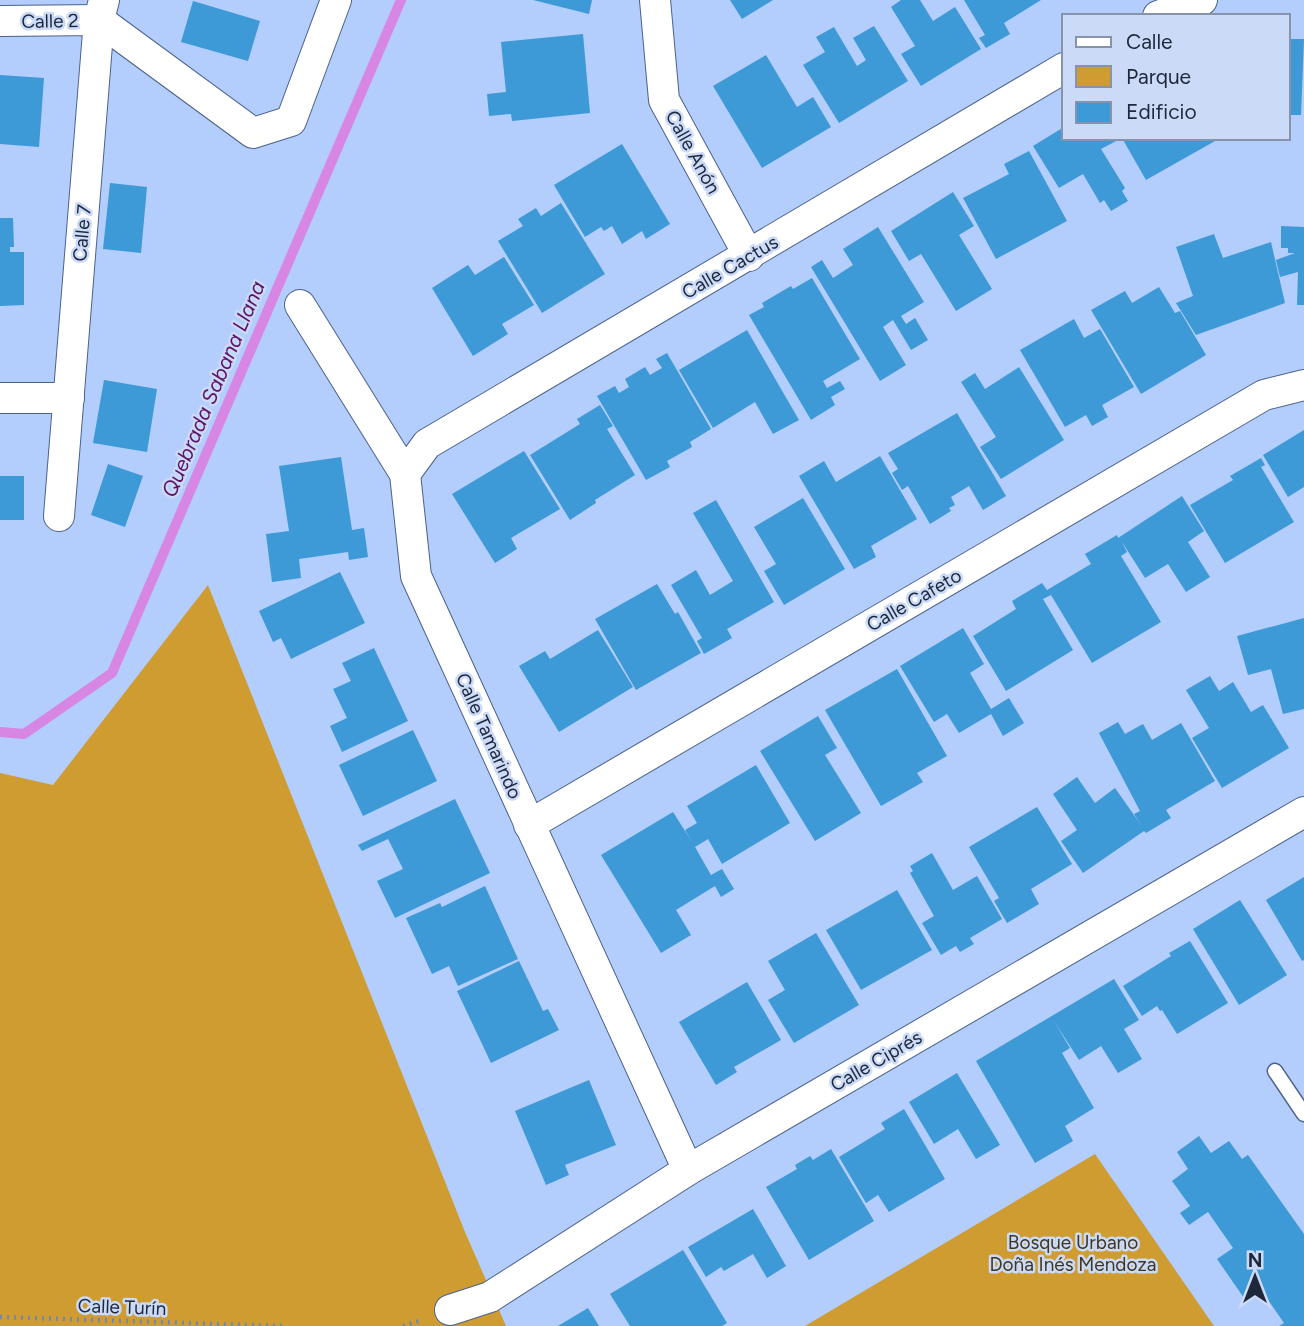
<svg xmlns="http://www.w3.org/2000/svg" width="1304" height="1326" font-family="Figtree,sans-serif">
<rect width="100%" height="100%" fill="#b3cdfc"/>
<g fill="#ce9c31">
<polygon points="208,585 465,1232 506,1326 0,1326 0,773 53,785"/>
<polygon points="1095,1154 1214,1326 805,1326"/>
</g>
<g fill="none" stroke-linecap="round" stroke-linejoin="round">
<polyline stroke="#d886e4" stroke-width="10" points="0,732 24,734 112,673 401,0"/>
</g>
<g fill="#3e99d7">
<polygon points="533,0 592,0 589,14"/>
<polygon points="730,0 773,0 742,19"/>
<polygon points="901,0 920,0 933,21 955,7 981,49 921,86 901,54 915,46 891,7"/>
<polygon points="964,0 1041,0 1004,23 1010,34 986,48 979,38 985,35"/>
<polygon points="193,1 260,21 248,61 181,42"/>
<polygon points="874,26 908,81 839,123 803,65 825,52 816,37 834,27 857,66 866,60 853,38"/>
<polygon points="583,34 590,113 512,121 511,114 489,116 487,94 506,92 501,42"/>
<polygon points="1288,39 1304,39 1301,115 1288,115"/>
<polygon points="766,55 797,107 813,97 831,127 762,168 713,86"/>
<polygon points="0,75 44,78 39,147 0,144"/>
<polygon points="1064,127 1064,138 1117,138 1118,140 1101,149 1125,188 1122,191 1128,201 1111,211 1104,200 1100,203 1083,174 1059,188 1033,146"/>
<polygon points="1122,138 1213,138 1215,141 1146,180"/>
<polygon points="622,144 670,224 646,239 642,231 622,244 612,226 604,231 601,227 585,237 554,185"/>
<polygon points="1029,151 1067,221 996,259 963,198 1009,174 1004,164"/>
<polygon points="110,183 147,187 141,253 103,249"/>
<polygon points="953,192 974,226 959,235 992,289 956,311 921,254 909,261 891,231"/>
<polygon points="561,203 605,274 542,313 498,241 523,226 518,219 536,208 541,216"/>
<polygon points="0,218 13,218 14,247 10,247 10,252 24,252 24,305 0,306"/>
<polygon points="1281,226 1304,227 1304,305 1297,305 1298,272 1280,277 1276,260 1295,253 1288,253 1288,248 1281,248"/>
<polygon points="878,227 924,302 901,316 906,324 915,318 928,340 911,350 893,320 883,327 906,365 880,381 811,267 822,260 833,278 853,265 843,249"/>
<polygon points="1214,234 1223,258 1271,242 1285,303 1196,335 1176,303 1193,296 1176,247"/>
<polygon points="504,257 534,305 502,324 508,334 473,356 432,288 468,265 475,275"/>
<polygon points="812,278 860,359 823,381 827,388 840,381 845,389 831,397 835,405 811,420 749,315 764,307 762,303 791,286 793,289"/>
<polygon points="1159,287 1175,313 1180,311 1206,355 1141,394 1091,310 1125,291 1132,303"/>
<polygon points="1074,319 1084,338 1100,329 1134,387 1102,405 1108,417 1092,426 1086,415 1065,427 1020,350"/>
<polygon points="747,330 799,420 773,434 755,402 713,428 679,370"/>
<polygon points="667,353 711,429 690,442 692,447 667,461 670,467 646,480 597,396 615,386 619,393 629,387 625,379 645,367 650,375 662,368 656,359"/>
<polygon points="1019,367 1064,440 1001,479 980,447 996,437 961,382 975,373 985,389"/>
<polygon points="104,380 157,389 147,452 93,443"/>
<polygon points="600,405 613,426 607,429 635,475 595,500 596,503 570,520 530,455 580,424 577,419"/>
<polygon points="957,413 1006,496 983,510 969,486 951,497 955,505 949,508 951,511 930,524 908,486 902,490 892,473 898,469 888,453"/>
<polygon points="1304,430 1304,487 1288,497 1263,455"/>
<polygon points="524,451 560,509 511,538 517,549 495,563 452,494"/>
<polygon points="880,456 917,519 871,546 876,557 854,569 799,476 824,461 836,482"/>
<polygon points="341,457 352,530 364,528 368,557 349,560 348,552 299,559 301,578 272,582 266,534 289,531 279,466"/>
<polygon points="1261,458 1265,465 1261,467 1294,522 1225,563 1190,505 1233,480 1230,476"/>
<polygon points="108,464 143,476 125,527 91,515"/>
<rect x="0" y="476" width="24" height="44"/>
<polygon points="1182,496 1204,531 1188,542 1210,577 1186,592 1168,564 1145,578 1122,542 1127,552 1121,556 1161,622 1092,663 1051,595 1043,599 1073,650 1006,691 973,636 1016,609 1012,601 1042,583 1047,590 1091,564 1085,554 1117,535 1118,538"/>
<polygon points="803,498 845,569 784,605 764,571 776,564 754,527"/>
<polygon points="716,500 774,602 727,629 732,638 704,654 697,641 702,638 671,585 696,570 710,595 733,581 693,513"/>
<polygon points="340,572 365,623 291,659 281,638 273,642 259,611"/>
<polygon points="657,584 675,614 678,612 701,653 636,690 595,619"/>
<polygon points="1304,618 1304,709 1283,714 1271,669 1248,675 1237,636"/>
<polygon points="963,628 984,664 970,673 991,709 1009,698 1024,723 1003,736 991,714 959,733 947,714 934,722 900,666"/>
<polygon points="598,630 633,687 559,732 519,666 545,651 550,659"/>
<polygon points="374,648 408,721 342,752 330,726 347,718 333,689 351,681 342,663"/>
<polygon points="897,669 947,756 917,773 923,782 881,806 825,710"/>
<polygon points="1210,676 1219,691 1233,682 1251,712 1263,705 1289,748 1222,788 1192,738 1209,728 1186,690"/>
<polygon points="818,716 837,748 825,755 861,813 815,841 760,751"/>
<polygon points="1118,722 1125,734 1143,724 1152,740 1181,723 1215,781 1166,810 1171,818 1146,833 1144,831 1083,873 1061,841 1077,830 1053,794 1077,777 1095,803 1115,788 1141,825 1134,814 1140,811 1099,733"/>
<polygon points="413,730 437,781 363,816 339,765"/>
<polygon points="756,765 790,823 722,864 708,839 695,847 711,875 722,869 734,889 721,897 715,886 676,910 691,935 661,953 601,855 673,812 692,842 685,830 697,823 687,806"/>
<polygon points="455,799 490,873 395,918 377,881 403,869 388,839 362,851 358,845"/>
<polygon points="1037,807 1072,864 1031,889 1039,904 1007,923 994,901 999,898 969,847"/>
<polygon points="932,853 953,890 977,876 1002,919 970,938 974,944 960,952 956,946 941,955 922,923 934,916 910,873 913,871 910,866"/>
<polygon points="1304,877 1304,960 1302,961 1266,900"/>
<polygon points="485,886 518,959 458,986 449,966 432,974 406,918 440,903 442,907"/>
<polygon points="897,890 932,950 861,990 826,930"/>
<polygon points="1240,900 1287,975 1239,1005 1193,929"/>
<polygon points="816,933 859,1005 794,1043 768,1000 785,990 768,961"/>
<polygon points="1190,941 1228,1003 1177,1034 1162,1010 1160,1011 1157,1006 1142,1016 1123,986 1171,956 1169,953"/>
<polygon points="519,961 543,1011 548,1009 559,1030 491,1063 457,991"/>
<polygon points="1114,979 1139,1020 1124,1029 1142,1059 1118,1073 1101,1046 1079,1060 1054,1021 1070,1048 1062,1053 1094,1108 1065,1126 1073,1141 1035,1163 976,1061"/>
<polygon points="747,982 781,1040 734,1067 737,1072 716,1085 679,1022"/>
<polygon points="957,1073 1000,1145 976,1159 958,1129 934,1144 909,1102"/>
<polygon points="589,1080 616,1145 565,1165 569,1175 546,1185 515,1111"/>
<polygon points="904,1109 945,1179 889,1212 878,1195 866,1203 839,1157 885,1129 881,1123"/>
<polygon points="1199,1136 1211,1153 1229,1141 1242,1159 1248,1155 1304,1234 1304,1326 1279,1326 1284,1323 1259,1287 1244,1298 1217,1259 1233,1248 1208,1212 1189,1225 1180,1213 1190,1206 1172,1181 1188,1169 1177,1152"/>
<polygon points="831,1149 874,1221 809,1260 766,1187 797,1169 795,1165 810,1156 813,1160"/>
<polygon points="753,1209 786,1266 767,1278 753,1254 724,1271 721,1267 706,1277 688,1247"/>
<polygon points="683,1250 727,1323 722,1326 630,1326 610,1294"/>
<polygon points="588,1308 599,1326 558,1326"/>
</g>
<g fill="none" stroke-linecap="round" stroke-linejoin="round">
<g stroke="#4c628b" stroke-width="17">
<polyline id="lane" points="1275,1071 1304,1114"/>
</g>
<g stroke="#4c628b" stroke-width="32">
<g id="street">
<polyline points="655,0 664,100 749,256"/>
<polyline points="1158,16 1202,0"/>
<polyline points="0,21 99,20 253,133 291,121 336,0"/>
<polyline points="300,305 405,474 416,576 688,1170"/>
<polyline points="0,398 69,398"/>
<polyline points="405,474 427,444 1064,68"/>
<polyline points="59,516 99,20 104,0"/>
<polyline points="529,825 1264,395 1304,385"/>
<polyline points="450,1310 490,1297 688,1170 1304,812"/>
</g>
</g>
<g stroke="#7588ab" stroke-width="4.5" stroke-dasharray="2 5" stroke-linecap="butt">
<polyline points="0,1317 284,1326"/>
<polyline points="403,1326 422,1320"/>
</g>
<use href="#lane" stroke="#fff" stroke-width="14"/>
<use href="#street" stroke="#fff" stroke-width="30"/>
</g>
<g text-anchor="middle" dominant-baseline="central" stroke-width="5" stroke-linejoin="round" paint-order="stroke">
<g font-size="19" fill="#1f283a" stroke="#cadaf7">
<text transform="translate(50 21) rotate(-1)">Calle 2</text>
<text transform="translate(693 152) rotate(61)">Calle Anón</text>
<text transform="translate(82 233) rotate(-85)">Calle 7</text>
<text transform="translate(730 267) rotate(-30)">Calle Cactus</text>
<text transform="translate(914 600) rotate(-30)">Calle Cafeto</text>
<text transform="translate(489 736) rotate(66)">Calle Tamarindo</text>
<text transform="translate(876 1061) rotate(-30)">Calle Ciprés</text>
<text transform="translate(122 1307) rotate(2)">Calle Turín</text>
</g>
<g font-size="19" fill="#413620" stroke="#cadaf7">
<text x="1073" y="1242">Bosque Urbano<tspan x="1073" dy="22">Doña Inés Mendoza</tspan></text>
</g>
<g font-size="21" font-style="italic" fill="#5e1269" stroke="#cadaf7">
<text transform="translate(213 389) rotate(-67)">Quebrada Sabana Llana</text>
</g>
</g>
<rect x="1062" y="14" width="228" height="126" fill="#cadaf7" stroke="#8693ab" stroke-width="2"/>
<rect x="1076" y="37" width="35" height="10" fill="#ffffff" stroke="#8693ab" stroke-width="2"/>
<text x="1126" y="49" font-size="21" fill="#1f283a">Calle</text>
<rect x="1076" y="66" width="35" height="21" fill="#ce9c31" stroke="#8693ab" stroke-width="2"/>
<text x="1126" y="84" font-size="21" fill="#1f283a">Parque</text>
<rect x="1076" y="102" width="35" height="21" fill="#3e99d7" stroke="#8693ab" stroke-width="2"/>
<text x="1126" y="119" font-size="21" fill="#1f283a">Edificio</text>
<g transform="translate(1255 1277)" stroke="#cadaf7" stroke-width="5" paint-order="stroke">
<path d="M0-5L12 26L0 18L-12 26Z" fill="#1f283a"/>
<text y="-10" font-size="19" font-weight="bold" text-anchor="middle" fill="#1f283a">N</text>
</g>
</svg>
